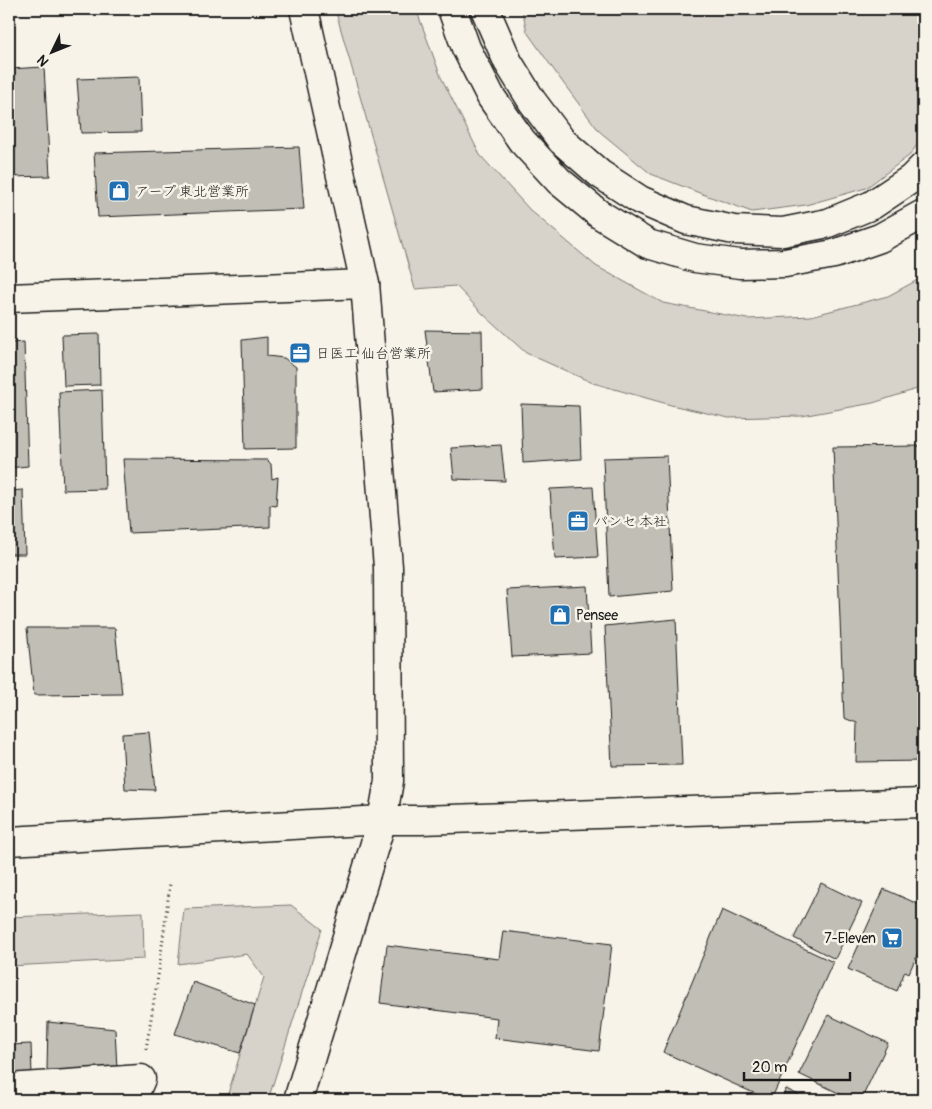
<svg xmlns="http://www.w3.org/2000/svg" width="932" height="1109" font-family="Pangolin,'Klee One',sans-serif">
<rect width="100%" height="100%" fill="#f7f3e8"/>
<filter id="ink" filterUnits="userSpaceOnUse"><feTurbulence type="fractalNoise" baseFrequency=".02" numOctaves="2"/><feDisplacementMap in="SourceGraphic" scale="10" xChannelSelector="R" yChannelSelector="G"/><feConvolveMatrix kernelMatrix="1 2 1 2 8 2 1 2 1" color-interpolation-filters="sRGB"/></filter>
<g filter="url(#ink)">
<g fill="#d7d3cb" stroke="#7a7874">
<polygon points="335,9 416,9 441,77 480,155 530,210 596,266 663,303 747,319 811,316 888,296 923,277 923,387 873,403 802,416 729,418 671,405 593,383 526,353 482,313 456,286 415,289"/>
<polygon points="522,9 923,9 923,136 910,155 866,188 806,205 752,212 697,192 651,174 599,131 561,80 527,32"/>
<polygon points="291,905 322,929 268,1100 226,1100 264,977 247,954 178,964 184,909"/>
<polygon points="143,912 144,959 9,966 9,917"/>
</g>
<g fill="#c0beb5" stroke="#1c1c1c">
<polygon points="44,67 50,176 9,177 9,69"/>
<polygon points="139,77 141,132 81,133 77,79"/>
<polygon points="299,147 304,209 98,217 94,153"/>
<polygon points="425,330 482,331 483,389 433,392"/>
<polygon points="99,334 100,385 64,386 62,335"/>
<polygon points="267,337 267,356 284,358 296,367 296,448 245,449 242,340"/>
<polygon points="24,342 28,466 9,468 9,343"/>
<polygon points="102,390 105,489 63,490 59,392"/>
<polygon points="521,404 579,406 581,459 523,463"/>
<polygon points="501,445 505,481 454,479 451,448"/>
<polygon points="923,446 923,761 856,762 857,723 844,718 833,447"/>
<polygon points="667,456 673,591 609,597 603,458"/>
<polygon points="123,459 267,460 271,464 272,479 278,477 276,506 270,505 270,527 129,533"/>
<polygon points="593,487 598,557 555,559 550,489"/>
<polygon points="23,490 25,554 9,554 9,491"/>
<polygon points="587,586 591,653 512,657 507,590"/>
<polygon points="676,619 682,765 612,766 605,626"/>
<polygon points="27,628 115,628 122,694 34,695"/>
<polygon points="149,732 155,790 125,789 122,734"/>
<polygon points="821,883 862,903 835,959 794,938"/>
<polygon points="884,889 918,904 920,898 923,899 923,941 909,973 905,971 897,991 848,969"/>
<polygon points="722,910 833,962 771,1100 769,1100 663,1052"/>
<polygon points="503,931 612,944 599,1051 495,1038 497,1018 380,1003 387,945 499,959"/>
<polygon points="193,982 255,1005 240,1053 175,1034"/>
<polygon points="828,1015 888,1043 861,1100 853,1100 799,1074"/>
<polygon points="48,1022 115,1029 117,1069 47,1070"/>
<polygon points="31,1044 32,1076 9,1076 9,1045"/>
<polygon points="786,1089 809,1100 781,1100"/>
</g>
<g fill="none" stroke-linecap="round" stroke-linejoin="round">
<g stroke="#1c1c1c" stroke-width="31">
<g id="street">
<polyline points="9,298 365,284"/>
<polyline points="9,1088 141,1079 132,1100"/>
<polyline points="298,1100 382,820 389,781 388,567 365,284 304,9"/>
</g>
</g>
<g stroke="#1c1c1c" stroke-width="31">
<polyline id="secondary" points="9,841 382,820 421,820 923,803"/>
</g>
<g stroke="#1c1c1c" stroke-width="31">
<g id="highway">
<polyline points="452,9 466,48 491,97 522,141 559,181 599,214 648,244 695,258 740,264 785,263 834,254 880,238 923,214"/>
<polyline points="485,9 508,62 532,101 562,141 600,174 640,200 686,220 734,230 783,232 828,223 872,205 911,179 923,167"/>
</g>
</g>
<polyline stroke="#1c1c1c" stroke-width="3" stroke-dasharray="1 4" stroke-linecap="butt" points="146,1049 159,970 170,883"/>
<use href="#street" stroke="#f7f3e8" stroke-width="28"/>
<use href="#secondary" stroke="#f7f3e8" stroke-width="28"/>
<use href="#highway" stroke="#f7f3e8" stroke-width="28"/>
</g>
</g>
<defs>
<g id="shop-square" transform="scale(1.125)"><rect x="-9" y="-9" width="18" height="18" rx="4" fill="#1f6fb2" stroke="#f7f3e8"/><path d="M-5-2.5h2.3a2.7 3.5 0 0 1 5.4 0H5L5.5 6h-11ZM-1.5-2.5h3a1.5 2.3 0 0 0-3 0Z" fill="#fff"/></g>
<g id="office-square" transform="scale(1.125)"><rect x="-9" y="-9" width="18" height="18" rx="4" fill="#1f6fb2" stroke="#f7f3e8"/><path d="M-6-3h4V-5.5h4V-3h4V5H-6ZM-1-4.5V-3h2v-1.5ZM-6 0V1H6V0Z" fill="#fff"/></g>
<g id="supermarket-square" transform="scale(1.125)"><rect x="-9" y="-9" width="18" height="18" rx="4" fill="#1f6fb2" stroke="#f7f3e8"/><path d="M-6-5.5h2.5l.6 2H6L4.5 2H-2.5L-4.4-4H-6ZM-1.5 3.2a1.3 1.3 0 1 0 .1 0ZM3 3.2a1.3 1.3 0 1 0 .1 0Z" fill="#fff"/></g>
</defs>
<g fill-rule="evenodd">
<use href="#shop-square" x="119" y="191"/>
<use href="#office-square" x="300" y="353"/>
<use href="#office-square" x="578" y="521"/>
<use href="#shop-square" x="560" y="615"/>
<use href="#supermarket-square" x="892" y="938"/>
</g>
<g text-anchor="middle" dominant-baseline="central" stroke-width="5" stroke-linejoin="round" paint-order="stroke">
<g font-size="14" fill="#1c1c1c" stroke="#f7f3e8" text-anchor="start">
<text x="135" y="191">アープ 東北営業所</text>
<text x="316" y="353">日医工 仙台営業所</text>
<text x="594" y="521">パンセ 本社</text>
<text x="576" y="615">Pensee</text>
<text x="876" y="938" text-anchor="end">7-Eleven</text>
</g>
</g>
<rect width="932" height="1109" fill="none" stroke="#f7f3e8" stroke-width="30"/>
<rect x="15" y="15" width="902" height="1079" fill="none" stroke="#1c1c1c" stroke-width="2" filter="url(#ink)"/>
<g transform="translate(52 52) rotate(227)" stroke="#f7f3e8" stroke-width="4" paint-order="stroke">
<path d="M0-4L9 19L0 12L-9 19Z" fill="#1c1c1c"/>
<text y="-8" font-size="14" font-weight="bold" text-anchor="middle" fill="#1c1c1c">N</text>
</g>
<path d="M744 1072v8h106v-8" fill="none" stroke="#1c1c1c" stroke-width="2.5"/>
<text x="752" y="1072" font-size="15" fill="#1c1c1c" stroke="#f7f3e8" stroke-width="4" paint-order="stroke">20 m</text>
</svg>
